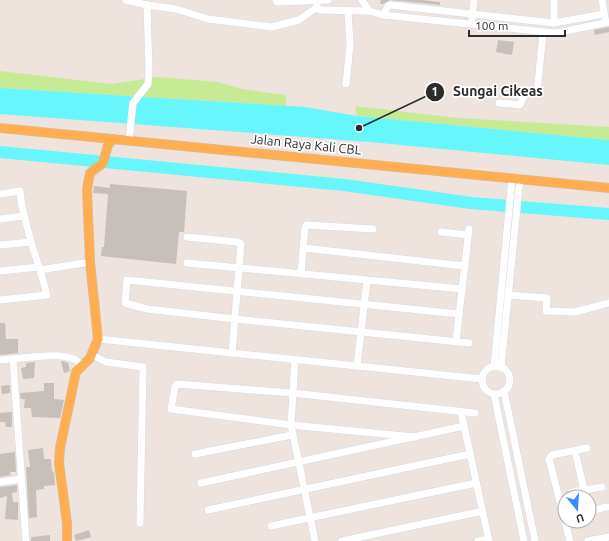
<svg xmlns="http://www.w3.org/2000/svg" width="609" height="541" font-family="Ubuntu,sans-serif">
<rect width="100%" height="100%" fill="#efe3dd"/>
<g fill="#c6eb94">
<polygon points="0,71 112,84 158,77 218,82 242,89 286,95 286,106 0,88"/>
<polygon points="355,106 458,118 609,127 609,140 357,116"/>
</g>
<polygon fill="#66f6fc" points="0,88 305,107 357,116 609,140 609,165 370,142 0,114"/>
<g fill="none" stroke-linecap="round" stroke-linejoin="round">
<polyline stroke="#66f6fc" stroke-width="12" points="0,152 344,185 471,203 609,214"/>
</g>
<g fill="#c7bfb9">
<polygon points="381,0 422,0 440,2 440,5 390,0 383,4 380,4"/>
<polygon points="609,27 609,32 595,35 594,30"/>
<polygon points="498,40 514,42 512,55 496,52"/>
<polygon points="110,184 187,191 184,232 179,232 176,264 101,256 102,247 104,247 108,194 93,193 94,186 110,188"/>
<polygon points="0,323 5,323 6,339 18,339 18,353 0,355"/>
<polygon points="62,361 68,363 70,371 64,373 61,362"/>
<polygon points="35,362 34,378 23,379 21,368 26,367 26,363"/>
<polygon points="44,383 54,383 54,399 64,400 60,418 32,417 31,408 24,408 25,399 21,399 20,393 44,391"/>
<polygon points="10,385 10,393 2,394 1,386"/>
<polygon points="12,412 12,427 6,427 5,422 0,422 0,413"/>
<polygon points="43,448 44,459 51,459 52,472 54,471 55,485 44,486 44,489 36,490 37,517 29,518 26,467 30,467 28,450"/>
<polygon points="15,452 16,472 10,472 11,475 0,477 0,454"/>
<polygon points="17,485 17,492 12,493 13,502 18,502 18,520 5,519 7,496 0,498 0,487"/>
<polygon points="89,530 91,537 76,541 74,535"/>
<polygon points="50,535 50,541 31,541 31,537"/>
</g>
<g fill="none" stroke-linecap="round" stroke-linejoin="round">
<g stroke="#d2dbe6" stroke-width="8">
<g id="minor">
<polyline points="126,0 147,5 176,9 208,19 272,27 299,20 317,7"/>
<polyline points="276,0 277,2 328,0"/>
<polyline points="316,0 317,7 320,10 369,11 383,15 556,33 609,22"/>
<polyline points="362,0 369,11"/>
<polyline points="554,0 554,23"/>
<polyline points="602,0 605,18"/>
<polyline points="383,15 388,6 390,5 554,23 604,14"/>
<polyline points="472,19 474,0"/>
<polyline points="346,84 350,45 348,11"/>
<polyline points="499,103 520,105 525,93 537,94 543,32"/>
<polyline points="129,140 133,103 148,84 149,71 147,5"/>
<polyline points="0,194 20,191 22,207 31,242 0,245"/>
<polyline points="0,219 24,216"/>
<polyline points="441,232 468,235"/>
<polyline points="187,237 237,242 241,244 232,353"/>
<polyline points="31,242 40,270 90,262"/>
<polyline points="304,248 465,266"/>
<polyline points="187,263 462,289"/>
<polyline points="0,271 39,267"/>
<polyline points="301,274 305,227 307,225 373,229"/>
<polyline points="508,295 547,298 546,311 575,312 609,303"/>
<polyline points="0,300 47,295 40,270"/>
<polyline points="459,314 127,280 125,303 147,309 235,319 469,343"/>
<polyline points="98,339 482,379"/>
<polyline points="456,341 469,229"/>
<polyline points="91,354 106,362 143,367 140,523"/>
<path d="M0,360C18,360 73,347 81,366"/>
<polyline points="13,360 26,541"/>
<polyline points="295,360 291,425 315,541"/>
<polyline points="357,366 367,281"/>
<circle cx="496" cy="380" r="14"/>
<polyline points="494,367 512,178"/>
<polyline points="501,368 520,178"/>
<polyline points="504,391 535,541"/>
<polyline points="494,394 524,541"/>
<polyline points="461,412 489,541"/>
<polyline points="415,437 291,425 171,409 175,387 177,384 292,393 475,413"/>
<polyline points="575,451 584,490"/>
<polyline points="195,454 292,435"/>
<polyline points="0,482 22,479"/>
<polyline points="201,483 464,426"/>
<polyline points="572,492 602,487"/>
<polyline points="208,510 470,454"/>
<polyline points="589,511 607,507"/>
<polyline points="565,521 549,459 552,455 587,448"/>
<polyline points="565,521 570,541"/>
<polyline points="271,526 476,483"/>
<polyline points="342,541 483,511"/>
<polyline points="478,541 489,539"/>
<polyline points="588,541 609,537"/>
</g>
</g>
<g stroke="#c4c4c4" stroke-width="10">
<g id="major">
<polyline points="0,128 609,188"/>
<polyline points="67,541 67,523 59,463 60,448 76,372 90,358 98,339 90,262 87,189 90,173 103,163 108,145 113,139"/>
</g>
</g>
<use href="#minor" stroke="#fff" stroke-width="7"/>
<use href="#major" stroke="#ffaf52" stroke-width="9"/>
</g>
<g text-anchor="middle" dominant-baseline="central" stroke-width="3.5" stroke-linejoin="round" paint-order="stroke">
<g font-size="13" fill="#2c2c2c" stroke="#fff">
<text transform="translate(306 144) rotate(6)">Jalan Raya Kali CBL</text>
</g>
</g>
<path fill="none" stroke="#2c2c2c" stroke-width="1.5" d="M359 128L435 92"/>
<g fill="#2c2c2c" stroke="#fff" stroke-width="1.5">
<circle cx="359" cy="128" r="4"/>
<circle cx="435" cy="92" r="10"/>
</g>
<g font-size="12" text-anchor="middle" font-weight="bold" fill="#fff">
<text x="435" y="96">1</text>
</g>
<g font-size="14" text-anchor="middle" font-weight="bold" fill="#2c2c2c" stroke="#fff" stroke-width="3.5" stroke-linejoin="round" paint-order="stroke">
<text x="498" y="96">Sungai Cikeas</text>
</g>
<g transform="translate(577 509) rotate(162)"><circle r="19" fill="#ffffff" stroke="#ababab"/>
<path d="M0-3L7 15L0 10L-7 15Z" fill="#3a8cff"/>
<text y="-6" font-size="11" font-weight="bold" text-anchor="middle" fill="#2c2c2c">U</text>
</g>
<path d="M469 30v6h96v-6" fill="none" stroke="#2c2c2c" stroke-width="2"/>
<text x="475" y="30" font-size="12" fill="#2c2c2c" stroke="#ffffff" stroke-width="3" paint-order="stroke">100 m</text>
</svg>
